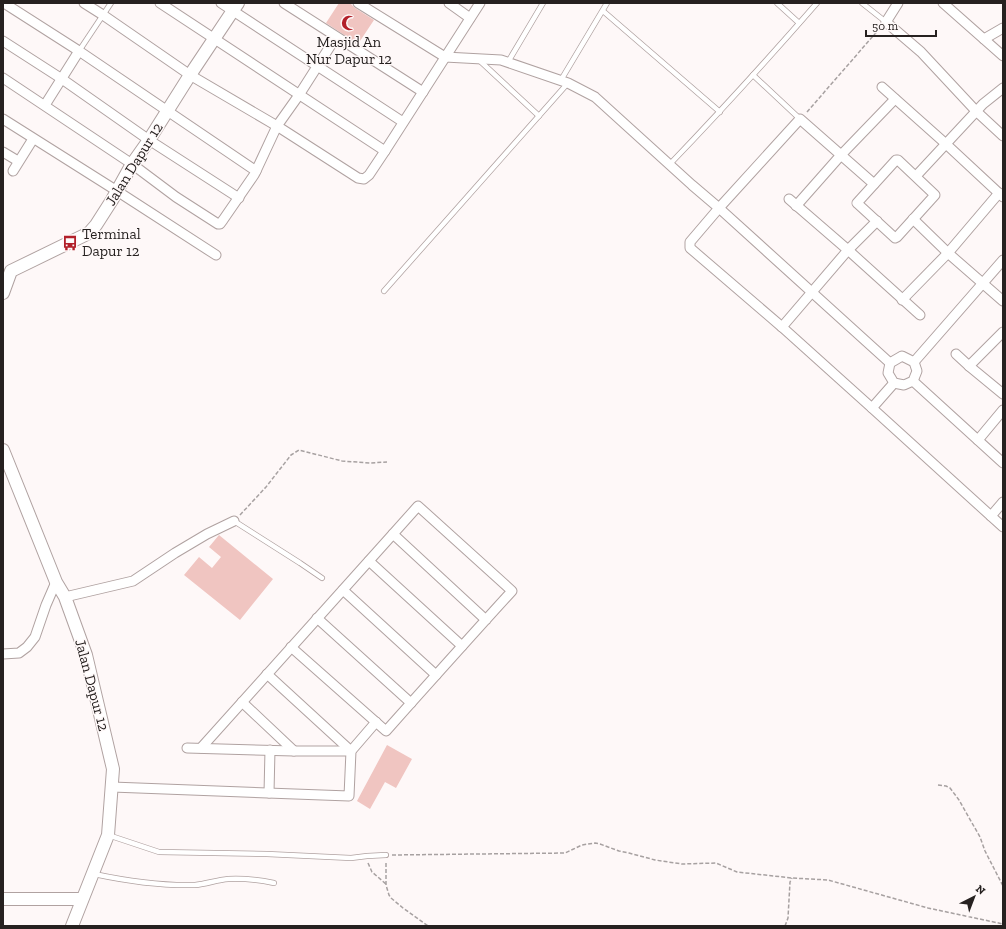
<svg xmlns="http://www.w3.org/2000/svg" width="1006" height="929" font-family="'Zilla Slab',serif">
<rect width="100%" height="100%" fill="#fef8f8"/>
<g fill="#f0c5c1">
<polygon points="339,3 350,3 355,8 374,20 358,44 326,23"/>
<polygon points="219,535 273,579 240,620 184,575 199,557 212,568 221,557 209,547"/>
<polygon points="387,745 412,759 396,788 385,782 370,809 357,801"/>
</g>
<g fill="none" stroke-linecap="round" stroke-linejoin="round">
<g stroke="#b0a2a1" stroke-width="6">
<g id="service">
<polyline points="777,3 799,23"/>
<polyline points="862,3 886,22"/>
<polyline points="603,11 720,112"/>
<polyline points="79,51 111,3"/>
<polyline points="479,60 539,116"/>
<polyline points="508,62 543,3"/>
<polyline points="753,75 800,119"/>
<polyline points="561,80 607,3"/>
<path d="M670,164C720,112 769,58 817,3"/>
<polyline points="384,291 568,83"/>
<polyline points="234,521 300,563 322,578"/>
<polyline points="108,835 159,852 267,854 351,858 367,856 386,855"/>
<path d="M94,874C127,881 161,886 195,885C206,884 217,880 228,879C244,878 259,880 274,883"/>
</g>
</g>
<g stroke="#b0a2a1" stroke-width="11">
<g id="minor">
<polyline points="84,3 103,15 190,75 277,126 358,178 364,179 369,175 385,151 480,3"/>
<polyline points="160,3 385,151"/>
<polyline points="221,3 403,122"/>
<polyline points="284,3 423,92"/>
<polyline points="358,3 445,57 501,60 568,83 595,97 692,185 719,208 690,242 690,248 782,327 872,408 894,383"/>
<polyline points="449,3 470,18"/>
<polyline points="898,3 886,22 921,52 976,111 1003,136"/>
<polyline points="943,3 1003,56"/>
<polyline points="984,39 1003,28"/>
<polyline points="3,41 62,79 149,140 239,198"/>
<polyline points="3,78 132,164 176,197 218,224 220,224 223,220 254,175 256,171 79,51 4,3"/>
<polyline points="882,87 946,144 1003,197"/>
<polyline points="45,105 79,51"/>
<polyline points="3,119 117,191 216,255"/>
<polyline points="3,152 18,161"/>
<polygon points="896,160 898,160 935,195 897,237 895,238 858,204 857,203"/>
<polyline points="13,171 33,139"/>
<polyline points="256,171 277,126 299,95 336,37"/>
<polyline points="916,176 983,104 1003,88"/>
<polyline points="874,184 800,119 719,208 890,363"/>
<polyline points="789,199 848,250 920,315"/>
<polyline points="796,206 841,155 895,99"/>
<polyline points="913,219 948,253 1003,301"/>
<polyline points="902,300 948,253 999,193"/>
<polyline points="782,327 848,250 877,221"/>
<polyline points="956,354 969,366 1003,394"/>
<polygon points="902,356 914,362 917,371 913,381 904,385 894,383 888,373 890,363"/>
<polyline points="914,362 1003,260"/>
<polyline points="969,366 1003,332"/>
<polyline points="913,381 1003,463"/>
<polyline points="872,408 1003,527"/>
<polyline points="978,440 1003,410"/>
<polyline points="991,516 1003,502"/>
<polyline points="369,561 462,646"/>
<polyline points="343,590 436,675"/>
<polyline points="65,597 133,581 175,553 207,534 234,521"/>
<polyline points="317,618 411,703"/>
<path d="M291,647L386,731C428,684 470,637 512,591L418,506L393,534L486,620"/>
<polyline points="3,654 19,653 27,647 35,637 46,605 56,582"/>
<polyline points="267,674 351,751"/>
<polyline points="242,702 294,751"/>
<polyline points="187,748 294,751 351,751"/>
<polyline points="201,748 393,534"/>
<polyline points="112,787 349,796 351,751 376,722"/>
<polyline points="269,793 270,750"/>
</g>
</g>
<g stroke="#b0a2a1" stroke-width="14">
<g id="tertiary">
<polyline points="3,293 11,271 89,233 96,225 112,200 132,164 149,140 190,75 238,3"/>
<polyline points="3,450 56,582 65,597 86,655 113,769 108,835 72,926"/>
<polyline points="3,899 82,899"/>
</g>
</g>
<g stroke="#a7a1a1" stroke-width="1.5" stroke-dasharray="4 2" stroke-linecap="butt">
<polyline points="807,112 880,28"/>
<polyline points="240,515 266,487 291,455 299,450 342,461 370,463 387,462"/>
<polyline points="938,785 946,786 950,788 959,800 980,837 985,851 1003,886"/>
<polyline points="392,855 565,853 582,845 595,843 600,844 619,851 629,853 655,860 682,864 716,863 737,872 792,878 828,880 928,908 1003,924"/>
<polyline points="368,863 372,872 386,884"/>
<polyline points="386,863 386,885 389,895 391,898 403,908 428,926"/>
<polyline points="785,926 788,918 790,882 792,878"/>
</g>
<use href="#service" stroke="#fff" stroke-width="4.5"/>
<use href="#minor" stroke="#fff" stroke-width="9"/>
<use href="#tertiary" stroke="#fff" stroke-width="12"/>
</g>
<defs>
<g id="mosque-bare" transform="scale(1.2)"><path d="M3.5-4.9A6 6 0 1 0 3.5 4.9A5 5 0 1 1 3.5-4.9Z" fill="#b2202a" stroke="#fef8f8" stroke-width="2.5" paint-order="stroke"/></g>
<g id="bus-bare" transform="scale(1.2)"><path d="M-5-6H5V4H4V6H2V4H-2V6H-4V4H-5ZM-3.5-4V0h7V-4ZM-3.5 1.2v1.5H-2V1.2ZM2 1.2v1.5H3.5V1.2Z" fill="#b2202a" stroke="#fef8f8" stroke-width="2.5" paint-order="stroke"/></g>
</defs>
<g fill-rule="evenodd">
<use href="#mosque-bare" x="349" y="23"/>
<use href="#bus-bare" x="70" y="243"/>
</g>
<g text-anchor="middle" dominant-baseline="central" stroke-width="3" stroke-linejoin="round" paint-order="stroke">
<g font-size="15" fill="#262120" stroke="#fef8f8">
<text x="349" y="42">Masjid An<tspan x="349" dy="17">Nur Dapur 12</tspan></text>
<text x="82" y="234" text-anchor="start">Terminal<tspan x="82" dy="17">Dapur 12</tspan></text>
</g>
<g font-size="15" fill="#262120" stroke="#fef8f8">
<text transform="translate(134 164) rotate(-58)">Jalan Dapur 12</text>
<text transform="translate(92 685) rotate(75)">Jalan Dapur 12</text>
</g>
</g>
<rect width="1006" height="929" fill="none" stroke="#262120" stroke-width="8"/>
<g transform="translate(974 897) rotate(42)" stroke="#fef8f8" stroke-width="3" paint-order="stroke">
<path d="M0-3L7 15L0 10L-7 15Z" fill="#262120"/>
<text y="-6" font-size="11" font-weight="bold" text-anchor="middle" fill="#262120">N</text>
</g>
<path d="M866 30v6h70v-6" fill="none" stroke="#262120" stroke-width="2"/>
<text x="872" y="30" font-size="12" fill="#262120" stroke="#fef8f8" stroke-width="3" paint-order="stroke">50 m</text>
</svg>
